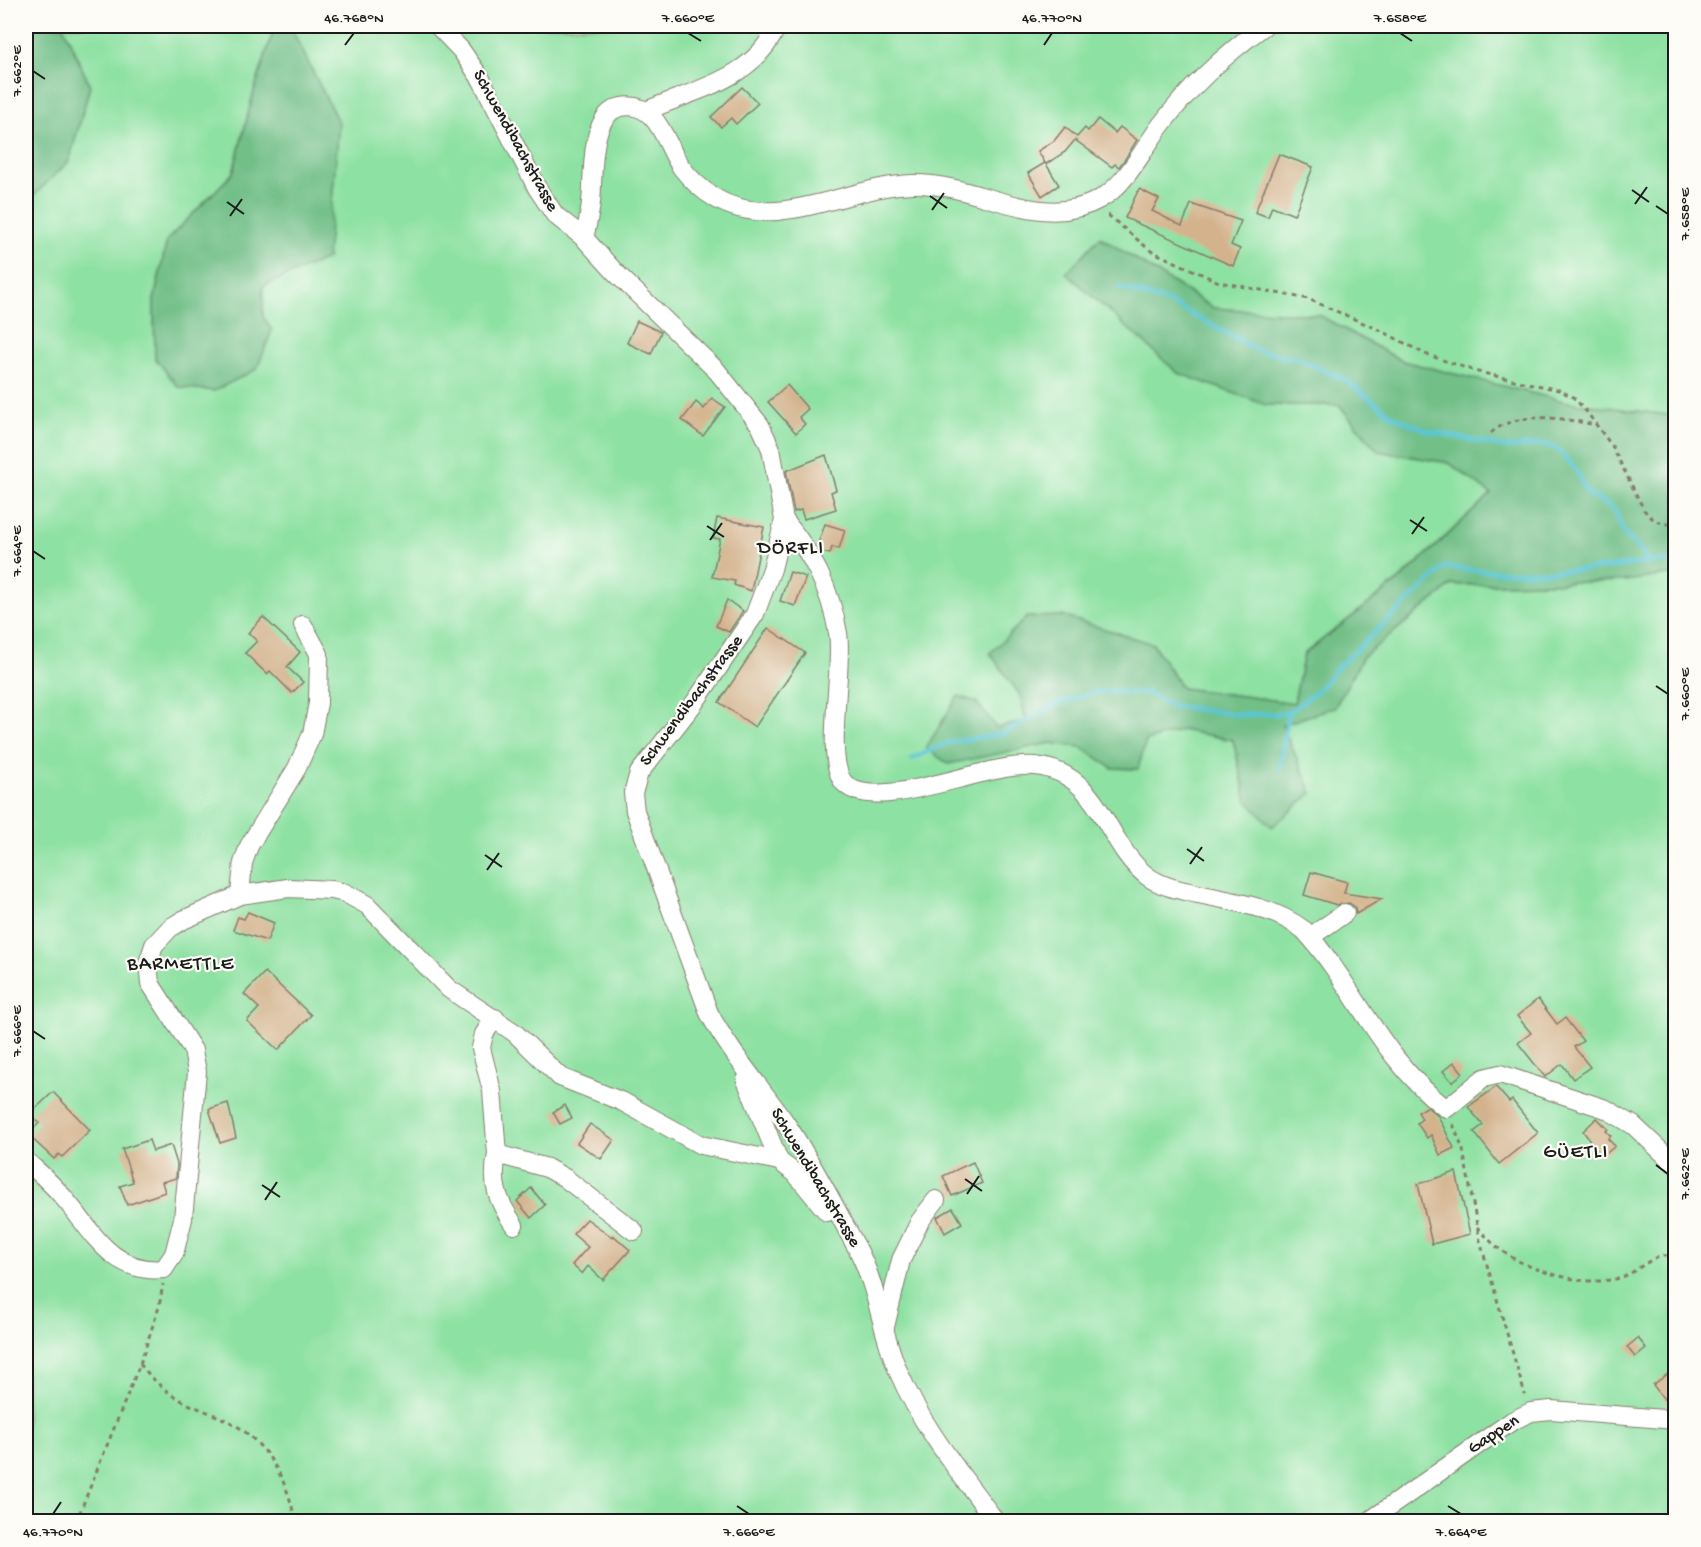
<svg xmlns="http://www.w3.org/2000/svg" width="1701" height="1547" font-family="'Gochi Hand',sans-serif">
<rect width="100%" height="100%" fill="#fdfcf7"/>
<filter id="ink" filterUnits="userSpaceOnUse"><feTurbulence type="fractalNoise" baseFrequency=".0167" numOctaves="2"/><feDisplacementMap in="SourceGraphic" scale="12" xChannelSelector="R" yChannelSelector="G"/><feConvolveMatrix kernelMatrix="1 2 1 2 8 2 1 2 1" color-interpolation-filters="sRGB"/></filter>
<filter id="wash" filterUnits="userSpaceOnUse"><feTurbulence type="fractalNoise" baseFrequency=".008" numOctaves="4" result="noise"/><feDisplacementMap in="SourceGraphic" scale="24" xChannelSelector="R" yChannelSelector="G"/><feGaussianBlur stdDeviation="1.35" result="paint"/><feColorMatrix in="noise" values="0 0 0 0 0 0 0 0 0 0 0 0 0 0 0 0 0 1.4 0 .05"/><feComposite in="paint" operator="in"/></filter>
<g filter="url(#wash)">
<rect width="100%" height="100%" fill="#ecdebb"/>
<polygon fill="#8de1a2" stroke="#547e5f" stroke-width="1.5" points="63,26 275,26 253,95 233,173 167,240 154,300 155,358 263,317 263,286 339,124 290,26 1675,26 1675,416 1567,402 1402,361 1319,315 1213,308 1100,237 1266,405 1339,405 1378,451 1449,463 1491,494 1401,578 1304,654 1294,703 1182,688 1153,644 990,653 1020,695 1026,721 997,728 976,702 948,764 1051,743 1081,747 1112,768 1137,769 1146,741 1182,730 1233,740 1247,801 1312,793 1282,725 1335,707 1363,657 1452,585 1624,581 1675,574 1675,1521 26,1522 26,203 69,161 90,86"/>
<g fill="#72bf88" stroke="#476e52" stroke-width="1.5">
<polygon points="26,26 63,26 90,86 69,161 26,203"/>
<polygon points="275,26 290,26 339,124 327,259 263,286 263,317 272,330 257,369 214,391 178,387 155,358 154,300 167,240 233,173 253,95"/>
<polygon points="1100,237 1213,308 1319,315 1402,361 1567,402 1675,416 1675,574 1624,581 1452,585 1363,657 1335,707 1282,725 1312,793 1272,827 1247,801 1233,740 1182,730 1146,741 1138,769 1112,768 1081,747 1051,743 948,764 926,748 958,696 976,702 997,728 1026,721 1020,695 990,653 1027,617 1063,616 1153,644 1182,688 1294,703 1304,654 1402,578 1491,494 1449,463 1378,451 1339,405 1266,405 1178,373 1066,273"/>
</g>
<g fill="none" stroke-linecap="round" stroke-linejoin="round">
<g stroke="#5ac6d1" stroke-width="5">
<polyline points="1118,287 1171,303 1259,351 1299,359 1345,380 1393,416 1428,431 1509,448 1542,444 1557,449 1575,468 1587,493 1614,509 1623,532 1649,560"/>
<path d="M912,759L950,742L1002,734L1060,703L1101,691L1147,693L1174,706L1240,715L1288,713L1317,691L1339,666L1445,567C1497,574 1550,573 1602,568C1627,566 1650,560 1676,561"/>
<polyline points="1280,769 1288,713"/>
</g>
</g>
<g id="blocks">
<g fill="#d3b28c">
<polygon points="742,87 758,103 736,124 731,118 721,127 711,117"/>
<polygon points="1098,119 1115,133 1120,127 1137,140 1125,159 1119,167 1115,164 1112,167 1075,140 1065,152 1046,164 1059,185 1042,196 1028,173 1045,163 1038,151 1054,141 1065,127 1077,137 1085,128 1088,131"/>
<polygon points="1279,154 1313,167 1294,215 1272,206 1268,217 1255,212"/>
<polygon points="1139,189 1159,199 1152,211 1182,226 1191,204 1241,221 1231,245 1240,249 1233,266 1125,218"/>
<polygon points="637,321 661,332 651,354 627,343"/>
<polygon points="787,385 808,409 799,417 805,424 796,433 768,402"/>
<polygon points="712,398 725,407 703,436 682,420 696,402 704,409"/>
<polygon points="826,455 836,490 831,492 836,509 804,519 801,510 794,512 786,471"/>
<polygon points="717,518 764,527 751,591 734,585 735,581 712,577 720,539 713,538"/>
<polygon points="825,524 845,530 839,549 832,547 830,554 820,552 817,547"/>
<polygon points="790,572 806,577 795,606 780,601"/>
<polygon points="727,600 743,611 729,632 716,626"/>
<polygon points="263,617 300,652 287,667 303,682 292,693 270,671 267,674 245,653 257,641 248,633"/>
<polygon points="768,628 805,653 755,727 719,702"/>
<polygon points="1311,872 1347,882 1344,893 1382,899 1356,914 1355,907 1349,903 1337,905 1304,895"/>
<polygon points="248,912 274,923 267,941 233,930 238,917 244,919"/>
<polygon points="265,972 311,1015 278,1050 247,1021 259,1008 244,994"/>
<polygon points="1538,999 1557,1024 1565,1018 1583,1041 1574,1047 1590,1067 1573,1079 1562,1064 1545,1077 1518,1043 1531,1033 1517,1016"/>
<polygon points="1454,1062 1463,1073 1452,1082 1443,1071"/>
<polygon points="1496,1087 1509,1102 1512,1100 1538,1133 1499,1164 1474,1132 1483,1125 1468,1107"/>
<polygon points="53,1092 90,1130 62,1157 59,1154 54,1159 28,1135 39,1123 30,1114"/>
<polygon points="228,1103 236,1138 220,1143 209,1109"/>
<polygon points="565,1105 572,1118 560,1124 553,1112"/>
<polygon points="1427,1107 1438,1116 1454,1148 1440,1155 1431,1135 1427,1138 1417,1123 1422,1119 1418,1112"/>
<polygon points="1597,1118 1608,1129 1606,1131 1611,1136 1608,1139 1615,1146 1602,1157 1583,1131"/>
<polygon points="590,1124 614,1140 601,1159 577,1143"/>
<polygon points="149,1140 153,1151 171,1145 177,1164 176,1178 162,1182 165,1192 127,1205 120,1186 133,1182 122,1149"/>
<polygon points="973,1162 982,1183 952,1196 943,1176"/>
<polygon points="1456,1172 1470,1234 1432,1244 1418,1184"/>
<polygon points="531,1188 545,1205 531,1218 517,1201"/>
<polygon points="953,1208 962,1223 945,1233 937,1217"/>
<polygon points="587,1219 612,1237 613,1235 630,1250 603,1280 588,1266 582,1274 572,1265 588,1247 573,1234"/>
<polygon points="1638,1338 1646,1348 1635,1357 1627,1347"/>
<polygon points="1669,1373 1676,1382 1676,1409 1671,1408 1653,1385"/>
</g>
</g>
</g>
<g filter="url(#ink)">
<use href="#blocks" fill-opacity="0" stroke="#847d6c" stroke-width="1.5"/>
<g fill="none" stroke-linecap="round" stroke-linejoin="round">
<g stroke="#847d6c" stroke-width="20">
<g id="minor">
<path d="M438,26L461,50L481,79L537,188L555,215L584,238L615,272L717,371L760,425L771,449L784,520L772,569L755,614L695,702L639,773L633,793L635,811L709,1013C731,1054 761,1087 787,1125C813,1164 835,1207 857,1248C878,1287 881,1333 899,1373C922,1427 961,1474 996,1522"/>
<path d="M646,111C695,89 754,80 777,26"/>
<path d="M584,238C587,226 590,214 591,202C594,177 588,114 621,107C658,100 665,144 681,167C690,179 702,190 715,198C774,234 849,186 912,184C976,182 1040,233 1100,199C1127,184 1143,149 1161,125C1189,88 1227,53 1264,26"/>
<path d="M784,520C813,555 830,588 838,633C844,669 823,762 845,784C877,815 988,761 1035,766C1102,773 1104,843 1147,876C1162,887 1181,890 1198,894C1236,902 1273,907 1304,930C1357,989 1379,1056 1444,1107L1447,1108L1484,1078L1500,1074L1606,1109L1633,1125L1676,1165"/>
<polyline points="240,895 243,863 249,846 297,768 312,734 318,703 319,654 303,625"/>
<polyline points="1310,937 1345,913"/>
<polyline points="495,1018 484,1034 481,1048 492,1091 497,1154 547,1168 565,1178 634,1231"/>
<polyline points="746,1080 779,1161"/>
<path d="M497,1154C491,1184 497,1200 514,1225"/>
<path d="M26,1161C39,1172 52,1184 63,1197C93,1231 111,1274 164,1269L174,1254L183,1219L197,1072L193,1050L150,983L148,963L154,945L170,928L183,920L240,895L288,888L332,890L345,893L367,905L449,989L515,1033L560,1077L623,1102L701,1145L779,1161L795,1173L827,1212"/>
<polyline points="885,1327 901,1260 920,1221 936,1200"/>
<polyline points="1368,1522 1512,1421 1531,1412 1551,1410 1676,1420"/>
</g>
</g>
<g stroke="#847d6c" stroke-width="3" stroke-dasharray="4.5 4.5" stroke-linecap="butt">
<polyline points="1108,215 1151,251 1219,282 1308,299 1382,331 1425,354 1478,372 1559,390 1573,397 1586,411 1612,446 1644,510 1655,521 1676,526"/>
<path d="M1491,433C1517,410 1564,418 1595,425"/>
<polyline points="1453,1124 1463,1150 1480,1241 1525,1395"/>
<path d="M1477,1227C1486,1236 1494,1246 1505,1253C1532,1272 1593,1290 1625,1276C1643,1268 1655,1251 1676,1257"/>
<path d="M140,1364C150,1376 160,1387 174,1396C195,1410 224,1415 244,1431C272,1453 290,1487 295,1522"/>
<polyline points="76,1522 140,1364 159,1307 163,1284"/>
</g>
<use href="#minor" stroke="#fff" stroke-width="18"/>
</g>
</g>
<path fill="none" stroke="#1c1c1c" stroke-width="2" d="M688,33L701,41M1400,33L1412,41M345,45L354,33M1044,45L1052,33M33,71L45,79M1632,190L1649,202M930,196L947,208M227,202L244,214M1635,204L1647,187M1656,206L1668,214M932,210L944,193M230,216L242,199M1410,520L1427,531M707,526L724,537M1412,534L1424,517M710,540L722,523M33,551L45,559M1656,686L1668,694M1187,849L1204,861M485,855L502,867M1190,864L1202,847M487,870L499,853M33,1031L45,1039M1656,1165L1668,1174M965,1179L982,1191M262,1185L280,1197M967,1194L979,1176M265,1200L277,1182M737,1506L749,1514M1448,1506L1461,1514M53,1514L61,1502"/>
<g text-anchor="middle" dominant-baseline="central" stroke-width="4.5" stroke-linejoin="round" paint-order="stroke">
<g font-size="18" fill="#1c1c1c" stroke="#fdfcf7">
<text transform="translate(515 141) rotate(61)">Schwendibachstrasse</text>
<text transform="translate(692 701) rotate(-53)">Schwendibachstrasse</text>
<text transform="translate(815 1178) rotate(59)">Schwendibachstrasse</text>
<text transform="translate(1494 1435) rotate(-33)">Gappen</text>
</g>
<g font-size="20" letter-spacing="1.5" fill="#1c1c1c" stroke="#fdfcf7">
<text x="791" y="549">DÖRFLI</text>
<text x="181" y="965">BARMETTLE</text>
<text x="1576" y="1153">GÜETLI</text>
</g>
</g>
<rect width="1701" height="1547" fill="none" stroke="#fdfcf7" stroke-width="66"/>
<rect x="33" y="33" width="1635" height="1481" fill="none" stroke="#1c1c1c" stroke-width="2"/>
<g font-size="15" text-anchor="middle" fill="#1c1c1c">
<text x="354" y="22">46.768°N</text>
<text x="688" y="22">7.660°E</text>
<text x="1052" y="22">46.770°N</text>
<text x="1400" y="22">7.658°E</text>
<text transform="translate(16 71) rotate(-90)" y="5">7.662°E</text>
<text transform="translate(1684 214) rotate(-90)" y="5">7.658°E</text>
<text transform="translate(16 551) rotate(-90)" y="5">7.664°E</text>
<text transform="translate(1684 694) rotate(-90)" y="5">7.660°E</text>
<text transform="translate(16 1031) rotate(-90)" y="5">7.666°E</text>
<text transform="translate(1684 1174) rotate(-90)" y="5">7.662°E</text>
<text x="53" y="1536">46.770°N</text>
<text x="749" y="1536">7.666°E</text>
<text x="1461" y="1536">7.664°E</text>
</g>
</svg>
